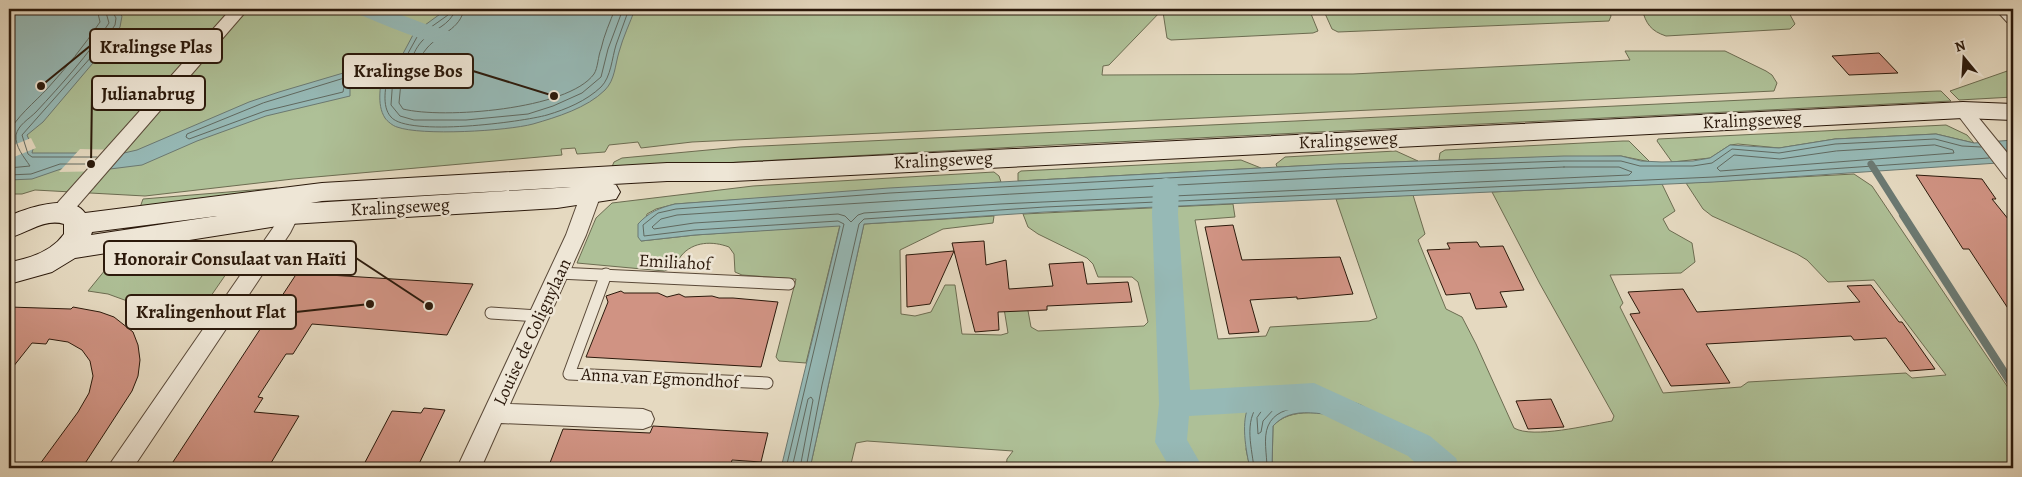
<svg xmlns="http://www.w3.org/2000/svg" width="2022" height="477" font-family="Alegreya,serif">
<rect width="100%" height="100%" fill="#e5d9c0"/>
<filter id="stains"><feTurbulence type="fractalNoise" baseFrequency=".004" numOctaves="4"/><feColorMatrix values="0 0 0 0 .2 0 0 0 0 .09 0 0 0 0 .02 0 0 0 .5 -.17"/></filter>
<radialGradient id="worn" r=".72"><stop offset=".6" stop-color="#630" stop-opacity="0"/><stop offset="1" stop-color="#630" stop-opacity=".3"/></radialGradient>
<g fill="#aec097" stroke="#6c6c51">
<polygon points="9,9 1163,9 1109,65 1103,66 1102,75 1353,74 1630,60 1625,51 1725,51 1766,71 1772,75 1777,83 1774,91 692,142 641,148 638,142 609,145 605,152 577,154 575,148 561,149 562,155 293,179 145,196 35,190 22,194 9,194"/>
<polygon points="1204,9 1309,9 1318,31 1313,33 1171,40 1167,38 1163,12"/>
<polygon points="1323,9 1609,9 1611,16 1609,21 1338,32 1332,29"/>
<path d="M1642,9H1787L1795,24L1790,29L1666,36C1651,31 1646,24 1642,9Z"/>
<polygon points="2013,69 2013,97 1959,100 1950,91"/>
<polygon points="1937,91 1941,91 1951,101 1054,145 611,169 614,162 622,158 740,147"/>
<polygon points="1946,125 1967,135 1974,143 1936,134 1835,139 1779,148 1738,144 1730,145 1710,158 1672,162 1657,141 1658,139"/>
<polygon points="1623,141 1629,141 1650,162 1621,156 1439,160 1440,153 1445,150"/>
<polygon points="1396,151 1418,161 1277,167 1276,164 1285,157"/>
<polygon points="1241,160 1261,168 1018,181 1018,173 1021,171"/>
<path d="M994,172L999,176L1001,182L675,204L656,209L647,214L641,241L695,235L840,225L806,363L779,361L776,357L796,279L742,275L735,272L734,254L729,247C713,241 693,241 681,256C675,264 674,268 664,271L577,263L596,218L612,203L753,186Z"/>
<path d="M1854,174L1872,186L2013,395V468H1272L1273,426C1291,406 1324,414 1348,416L1361,405L1344,400L1263,394L1246,449L1250,468H1006L1007,459L1013,451L867,441L856,443L850,468H810L864,224L994,216L993,223L943,229L900,250L901,314L915,316L931,312L945,285H955L962,334L1001,335L1008,333L1001,290L1024,289L1031,327L1038,331L1144,326L1148,322L1138,282L1132,277H1098L1093,264L1087,258L1038,234L1028,227L1023,214L1233,204L1235,217L1195,220L1218,339L1266,336L1270,327L1369,321L1377,318L1336,199L1413,195L1425,234L1418,240L1446,309L1462,317L1476,344L1514,428C1533,439 1589,425 1612,421L1614,416L1540,284L1492,192L1662,184L1675,211L1663,219L1669,230L1692,243L1695,262L1681,273L1610,275L1623,303L1620,307L1663,393L1741,387L1748,382L1906,373L1912,378L1946,375L1874,280L1828,282L1807,260L1797,254L1712,216L1703,209L1686,183Z"/>
<polygon points="277,188 280,190 138,213 143,199"/>
<polygon points="238,245 244,248 204,306 130,302 108,294 88,291 110,264"/>
</g>
<g fill="#96b9b6" stroke="#6b7972">
<polygon points="9,9 62,9 77,11 115,9 122,16 120,27 104,50 43,122 27,135 33,149 32,153 124,153 137,150 249,102 279,92 350,71 350,96 266,116 197,141 142,165 110,169 61,169 32,179 9,180"/>
<path d="M447,9H635C630,23 623,37 619,52C615,65 615,80 605,90C587,108 557,117 533,124C507,131 421,136 397,127C393,126 387,121 385,118C376,104 381,84 383,69L398,63L414,33Z"/>
<path d="M1936,134L1974,143L2013,140V162L1714,182L1045,212L864,224L810,468H781L840,226L695,235L641,241L638,237V224C649,212 659,208 675,204L889,188L1334,164L1564,156H1621L1641,161L1662,162L1693,161L1710,158L1730,145L1779,148L1835,139Z"/>
<path d="M1262,394C1285,395 1350,395 1366,408L1365,414C1335,423 1297,399 1273,426L1272,468H1250C1246,452 1240,419 1250,404C1253,400 1258,397 1262,394Z"/>
</g>
<g fill="#e5d9c0">
<polygon points="31,138 36,148 9,159 9,147"/>
<polygon points="80,149 124,150 127,150 108,171 59,172"/>
</g>
<g fill="none" stroke-linecap="round" stroke-linejoin="round">
<g stroke="#606960" stroke-width="1">
<path d="M450,9L448,15L417,37L401,66L388,73C386,86 381,106 391,117C408,137 522,122 547,115C567,109 586,101 601,87C611,77 612,58 616,45C620,33 625,21 629,9"/>
<path d="M456,9C449,27 434,28 422,41C408,57 416,65 393,77L391,105L400,116L414,120H466L528,114L553,106L582,93L601,77L608,49L623,9"/>
<path d="M464,9C460,30 440,33 427,48C416,61 416,72 401,82L399,103L403,109C442,119 568,110 594,74C598,68 598,56 601,49C604,35 610,22 615,9"/>
<polygon points="342,79 345,81 343,92 265,111 189,139 186,137 187,134 263,103"/>
<path d="M9,133C14,119 36,101 47,89C66,68 84,46 100,22L97,9"/>
<polygon points="1935,145 1953,150 1954,153 1720,171 1717,168 1734,155 1780,159 1836,151"/>
<polyline points="97,157 32,157 28,154 22,135 100,47 115,25 116,18 111,9"/>
<path d="M1564,167H1619L1632,172L1629,175L1000,204L864,213L858,215L851,222L845,216L838,214L694,223L654,229L652,227L661,219L677,215C972,195 1268,179 1564,167Z"/>
<path d="M9,168L30,166C24,157 15,147 16,135C18,125 29,119 36,112C62,84 88,55 109,23L105,9"/>
<polyline points="9,175 31,174 60,164 91,164"/>
<polygon points="1266,405 1273,406 1274,409 1263,421 1261,432 1258,434 1257,418"/>
<polyline points="786,468 844,224 838,221 694,230 644,236 643,225 658,213 676,209 890,193 1334,169 1564,161 1621,161 1640,166 1693,166 1712,163 1732,149 1779,153 1835,144 1935,139 1962,146 1981,147"/>
<polyline points="792,468 808,399 811,397 813,400 800,468"/>
<polyline points="806,468 822,385 859,224 864,219 1045,207 1714,177 1989,158"/>
<path d="M1254,468C1251,443 1243,418 1263,399L1345,406L1343,410C1321,408 1279,400 1268,426C1263,438 1267,455 1267,468"/>
</g>
<polyline stroke="#6b7972" stroke-width="7" points="1871,164 1904,216"/>
<polyline stroke="#6b7972" stroke-width="8" points="1903,215 2013,386"/>
<g fill="#96b9b6" fill-rule="evenodd">
<path d="M355,9H386L428,25L463,35L467,40L463,45C441,51 381,23 358,14Z"/>
<polygon points="1166,178 1175,180 1179,187 1178,214 1190,390 1314,383 1430,436 1456,458 1460,468 1421,468 1408,456 1311,409 1189,416 1187,440 1203,468 1170,468 1155,442 1159,404 1152,214 1153,187 1157,180"/>
</g>
</g>
<g fill="#d09383" stroke="#2b190b">
<polygon points="1879,53 1898,73 1849,75 1832,56"/>
<polygon points="1916,175 1982,179 1996,199 1992,199 2013,225 2013,316 1969,249 1963,249"/>
<polygon points="1233,225 1242,260 1340,257 1353,294 1297,299 1297,297 1250,300 1259,332 1229,334 1205,227"/>
<polygon points="984,241 986,265 1006,260 1009,289 1053,286 1049,264 1083,262 1087,284 1128,282 1132,302 1047,306 1047,310 998,312 999,330 975,332 954,251 930,304 907,307 906,255 954,251 952,243"/>
<polygon points="1477,242 1480,247 1503,246 1524,290 1500,292 1507,307 1476,309 1470,293 1446,295 1427,250 1450,249 1447,243"/>
<polygon points="297,273 473,284 447,335 312,324 293,354 286,354 258,397 263,398 254,412 299,416 268,468 221,466 219,468 169,468"/>
<polygon points="1871,285 1899,322 1902,322 1935,369 1910,371 1886,338 1854,340 1851,336 1706,344 1730,383 1671,386 1630,314 1640,313 1628,292 1683,289 1697,312 1860,302 1847,286"/>
<polygon points="621,291 624,293 658,293 667,297 679,294 685,297 712,296 719,298 733,298 778,302 761,367 586,357 608,302 606,296"/>
<polygon points="9,307 71,309 73,307 100,312 114,317 133,332 138,345 140,360 138,376 132,391 82,468 37,468 78,412 89,393 93,376 90,361 82,350 68,342 49,339 46,344 32,343 9,372"/>
<polygon points="1551,399 1564,427 1528,429 1516,401"/>
<polygon points="424,408 445,410 417,468 362,468 392,411 421,413"/>
<polygon points="653,426 718,430 768,433 761,462 732,460 730,468 548,468 563,429 650,433"/>
</g>
<g fill="none" stroke-linecap="round" stroke-linejoin="round">
<g stroke="#5a4938" stroke-width="13">
<g id="lane">
<polyline points="558,273 789,284"/>
<polyline points="606,274 569,374 767,383"/>
<polyline points="491,313 538,316"/>
</g>
</g>
<g stroke="#5a4938" stroke-width="2">
<g id="street">
<polygon points="231,9 248,9 67,218 60,220 53,218 50,213 53,208"/>
<polygon points="1995,9 2012,9 2013,23 2007,22"/>
<polygon points="1963,104 1969,106 2013,160 2013,180 2006,178 1957,114 1954,110 1957,106"/>
<polygon points="591,187 598,189 601,194 586,235 510,404 643,409 651,412 654,419 651,426 643,429 501,423 481,468 457,468 566,235 581,194 584,189"/>
<polygon points="296,194 303,196 306,201 290,233 133,468 108,468 112,461 275,225 289,196"/>
</g>
</g>
<g stroke="#2b190b" stroke-width="2">
<path id="secondary" d="M1963,102L2013,104V120L1963,118L733,181H667L613,184L616,185L620,192L616,199L557,208L290,224L75,258L52,272L9,284V262C29,259 52,251 64,234V224C45,218 27,233 9,238V216C27,208 71,193 85,213L322,183L667,163H733ZM571,187L557,188L311,203L322,201ZM217,216L91,235L92,232Z"/>
</g>
<use href="#lane" stroke="#eee6d6" stroke-width="11"/>
<use href="#street" fill="#eee6d6" fill-rule="evenodd"/>
<use href="#secondary" fill="#eee6d6" fill-rule="evenodd"/>
</g>
<g text-anchor="middle" dominant-baseline="central" stroke-width="5" stroke-linejoin="round" paint-order="stroke">
<g font-size="18" fill="#2b190b" stroke="#eee6d6">
<text transform="translate(1752 120) rotate(-3)">Kralingseweg</text>
<text transform="translate(1348 140) rotate(-3)">Kralingseweg</text>
<text transform="translate(943 160) rotate(-3)">Kralingseweg</text>
<text transform="translate(400 207) rotate(-3)">Kralingseweg</text>
<text transform="translate(675 262) rotate(3)">Emiliahof</text>
<text transform="translate(532 332) rotate(-65)">Louise de Colignylaan</text>
<text transform="translate(660 378) rotate(3)">Anna van Egmondhof</text>
</g>
</g>
<path fill="none" stroke="#2b190b" stroke-width="2" d="M41 86L90 46M554 96L473 71M91 164L92 93M429 306L356 258M370 304L296 312"/>
<g fill="#2b190b" stroke="#eee6d6" stroke-width="2">
<circle cx="41" cy="86" r="5"/>
<circle cx="554" cy="96" r="5"/>
<circle cx="91" cy="164" r="5"/>
<circle cx="429" cy="306" r="5"/>
<circle cx="370" cy="304" r="5"/>
</g>
<g fill="#eee6d6" stroke="#2b190b" stroke-width="2">
<rect x="90" y="29" width="132" height="34" rx="5"/>
<rect x="343" y="54" width="130" height="34" rx="5"/>
<rect x="92" y="76" width="113" height="34" rx="5"/>
<rect x="104" y="241" width="252" height="34" rx="5"/>
<rect x="126" y="295" width="170" height="34" rx="5"/>
</g>
<g font-size="19" text-anchor="middle" font-weight="bold" fill="#2b190b">
<text x="156" y="53">Kralingse Plas</text>
<text x="408" y="77">Kralingse Bos</text>
<text x="148" y="100">Julianabrug</text>
<text x="230" y="265">Honorair Consulaat van Haïti</text>
<text x="211" y="318">Kralingenhout Flat</text>
</g>
<rect width="2022" height="477" fill="none" stroke="#e5d9c0" stroke-width="30"/>
<rect x="10" y="10" width="2002" height="457" fill="none" stroke="#2b190b" stroke-width="2.5"/>
<rect x="15" y="15" width="1992" height="447" fill="none" stroke="#2b190b"/>
<g transform="translate(1964 58) rotate(342)" stroke="#eee6d6" stroke-width="4" paint-order="stroke">
<path d="M0-4L9 19L0 12L-9 19Z" fill="#2b190b"/>
<text y="-8" font-size="14" font-weight="bold" text-anchor="middle" fill="#2b190b">N</text>
</g>
<rect width="100%" height="100%" filter="url(#stains)"/>
<rect width="100%" height="100%" fill="url(#worn)"/>
</svg>
